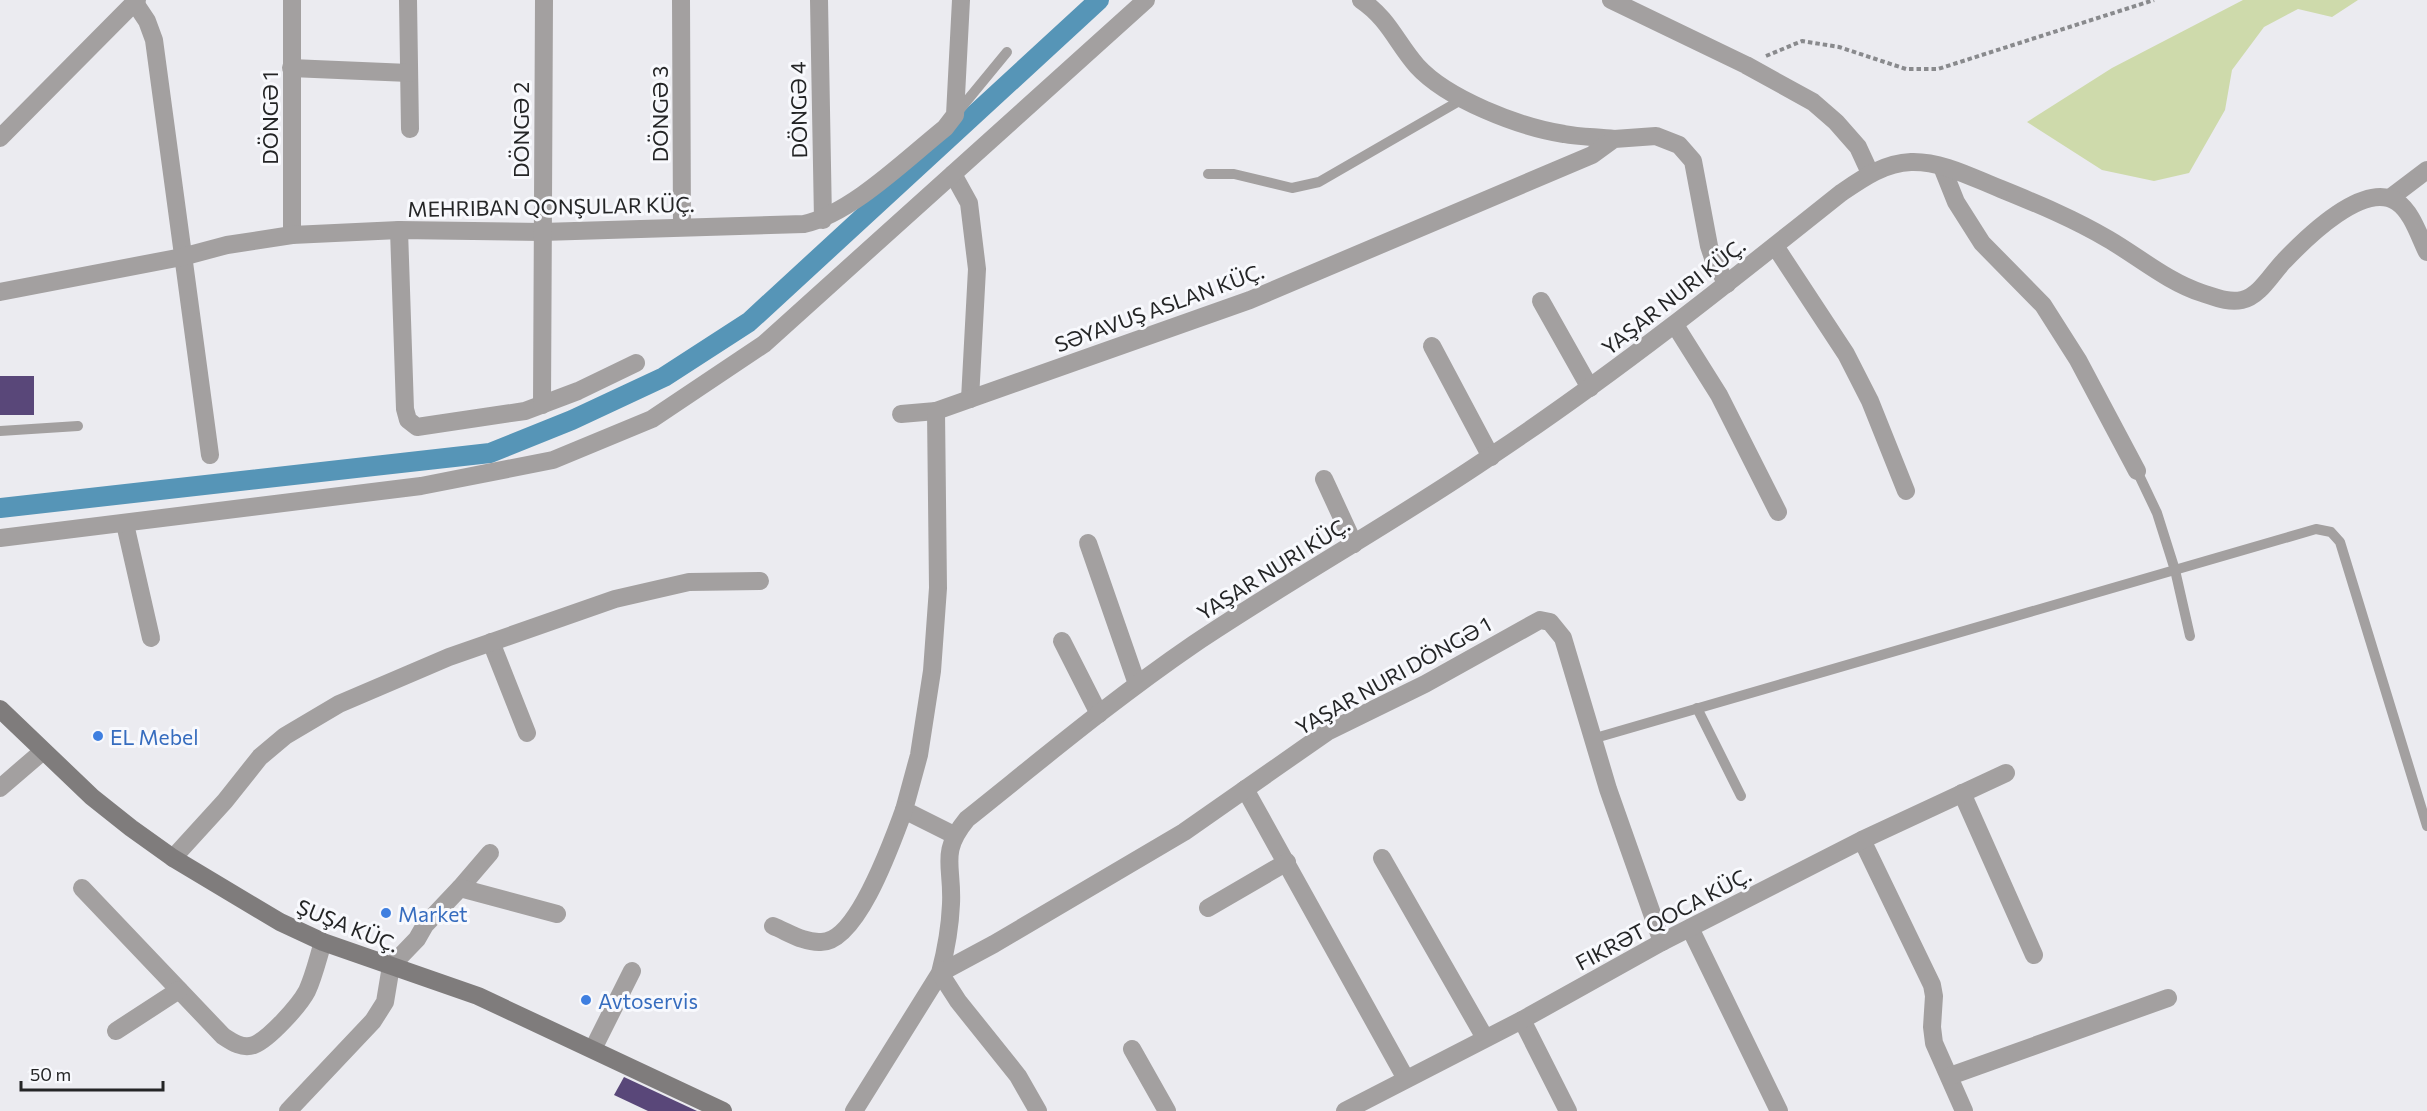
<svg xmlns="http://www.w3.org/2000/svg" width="2427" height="1111" font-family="Commissioner,sans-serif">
<rect width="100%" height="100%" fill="#ebebf0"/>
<polygon fill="#cedaab" points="2243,0 2358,0 2332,17 2298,9 2264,27 2232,70 2225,110 2189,173 2154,181 2102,170 2027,122 2112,68"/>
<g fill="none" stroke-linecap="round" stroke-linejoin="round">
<polyline stroke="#5695b7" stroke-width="20" points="0,508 490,453 572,420 664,377 749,322 1099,0"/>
</g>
<g fill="#594779">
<rect x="0" y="376" width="34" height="39"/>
<polygon points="624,1077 697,1111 648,1111 614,1095"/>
</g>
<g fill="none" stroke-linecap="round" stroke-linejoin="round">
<polyline stroke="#898a8d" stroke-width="4" stroke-dasharray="4.5 3" stroke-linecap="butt" points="1766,56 1802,41 1839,47 1906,69 1938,69 2154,0"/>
<g stroke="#a3a0a0" stroke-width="10">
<polyline points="956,114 1007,52"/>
<polyline points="1208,174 1234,174 1292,188 1319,182 1461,100"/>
<polyline points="0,431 78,426"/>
<polyline points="2137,471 2157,513 2175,570 2190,636"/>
<polyline points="1697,708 1741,796"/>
<polyline points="1592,739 2316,529 2331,532 2340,542 2427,826"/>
</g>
<g stroke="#a3a0a0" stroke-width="18">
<polyline points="408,0 410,129"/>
<polyline points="681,0 682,227"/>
<polyline points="819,0 823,220"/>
<path d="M1361,0C1389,19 1396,42 1417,66C1447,99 1519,127 1564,134C1580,137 1597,137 1614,139"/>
<polyline points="1611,0 1746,65 1813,102 1836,122 1858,147 1870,173"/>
<polyline points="135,3 147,21 154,40 210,455"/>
<polyline points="291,68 409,73"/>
<polyline points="0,138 137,0"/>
<polyline points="1942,167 1956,202 1982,243 2043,305 2078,360 2137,471"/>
<polyline points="953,174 969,203 977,269 970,399"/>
<polyline points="2390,198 2427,170"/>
<polyline points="399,230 405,409 408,420 417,427 525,411 578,391 636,363"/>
<polyline points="292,235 292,0"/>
<polyline points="1775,246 1846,354 1870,401 1906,491"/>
<path d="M0,292L182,257L227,245L292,235L399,230L542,232L804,224C852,213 905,160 945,128L955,115L961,0"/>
<polyline points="1541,301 1590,388"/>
<polyline points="1675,325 1719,395 1778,512"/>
<polyline points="1432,346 1491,457"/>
<polyline points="542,405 544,0"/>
<polyline points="901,414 936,411"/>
<polyline points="1324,479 1354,544"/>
<polyline points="125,524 151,638"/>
<polyline points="0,538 421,486 553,460 652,419 764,344 1146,0"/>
<polyline points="1088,543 1137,684"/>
<polyline points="1062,641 1099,714"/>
<polyline points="491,642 527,733"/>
<polyline points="0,788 43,751"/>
<polyline points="1245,789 1406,1079"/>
<polyline points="1962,793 2034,955"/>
<polyline points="954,835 904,810 919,755 932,671 938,588 936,411 1250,300 1592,155 1614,139 1656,136 1679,145 1693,161 1709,246 1714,261 1727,284"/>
<polyline points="1862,840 1932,985 1934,996 1932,1027 1934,1043 1964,1111"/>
<polyline points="173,858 225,801 260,757 285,736 339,704 449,657 615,599 689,582 760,581"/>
<polyline points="1382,858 1485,1038"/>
<path d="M82,888L223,1036C232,1042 242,1049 254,1045C269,1039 299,1006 307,991C314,976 318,958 323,942"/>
<polyline points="460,888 490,853"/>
<polyline points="1208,908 1287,862"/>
<path d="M773,926C788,932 804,943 821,942C858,942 893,839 904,810"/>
<polyline points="1690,928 1779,1111"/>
<polyline points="1522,1020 1568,1111"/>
<polyline points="116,1031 179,990"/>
<polyline points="593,1049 632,971"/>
<polyline points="1132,1049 1167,1111"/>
<polyline points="1950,1076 2168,998"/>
<polyline points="288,1111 373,1021 385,1002 391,966 417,939 425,925 460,888 557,914"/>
<path d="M854,1111L940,973C946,950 950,928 951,904C953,865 939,853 967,819C1041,760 1115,698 1194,644C1291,579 1394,522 1491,456C1613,375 1727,284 1841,193C1863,178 1884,163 1911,162C1942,161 1973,178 2001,189C2038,204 2074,219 2108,239C2139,257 2168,282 2202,293C2215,297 2228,303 2242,300C2260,296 2272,273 2284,261C2306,238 2364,180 2397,202C2412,212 2419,236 2427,252"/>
<polyline points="1038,1111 1018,1076 958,1001 940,973 994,944 1184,832 1327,732 1425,684 1540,620 1550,622 1563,638 1608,789 1662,942"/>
<polyline points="1345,1111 1522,1020 1662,942 1862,840 2006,773"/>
</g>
<polyline stroke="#7f7c7c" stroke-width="18" points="0,709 92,797 131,828 173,858 280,922 323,942 478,996 723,1111"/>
</g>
<g fill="#3f7fe0" stroke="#f8f9fd" stroke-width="2">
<circle cx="98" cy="736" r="6"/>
<circle cx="386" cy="913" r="6"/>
<circle cx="586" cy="1000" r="6"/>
</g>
<g text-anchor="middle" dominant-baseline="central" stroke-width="6" stroke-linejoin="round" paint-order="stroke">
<g font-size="21" fill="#242526" stroke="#f8f9fd">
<text transform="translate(798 110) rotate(-91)">DÖNGƏ 4</text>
<text transform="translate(659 114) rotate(-90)">DÖNGƏ 3</text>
<text transform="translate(269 118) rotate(-90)">DÖNGƏ 1</text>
<text transform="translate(520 130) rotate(-90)">DÖNGƏ 2</text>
<text transform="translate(551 206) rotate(-1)">MEHRIBAN QONŞULAR KÜÇ.</text>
<text transform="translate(1673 296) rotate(-38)">YAŞAR NURI KÜÇ.</text>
<text transform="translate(1159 307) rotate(-20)">SƏYAVUŞ ASLAN KÜÇ.</text>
<text transform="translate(1273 568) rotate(-32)">YAŞAR NURI KÜÇ.</text>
<text transform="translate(1393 675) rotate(-29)">YAŞAR NURI DÖNGƏ 1</text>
<text transform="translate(1663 918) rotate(-28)">FIKRƏT QOCA KÜÇ.</text>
<text transform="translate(348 925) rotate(22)">ŞUŞA KÜÇ.</text>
</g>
<g font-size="21" fill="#366cbe" stroke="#f8f9fd" text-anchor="start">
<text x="110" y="736">EL Mebel</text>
<text x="398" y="913">Market</text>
<text x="598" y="1000">Avtoservis</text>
</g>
</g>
<path d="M21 1081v9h142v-9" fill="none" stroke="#242526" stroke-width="3"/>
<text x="30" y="1081" font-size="18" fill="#242526" stroke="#f8f9fd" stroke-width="4.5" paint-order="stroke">50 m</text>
</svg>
